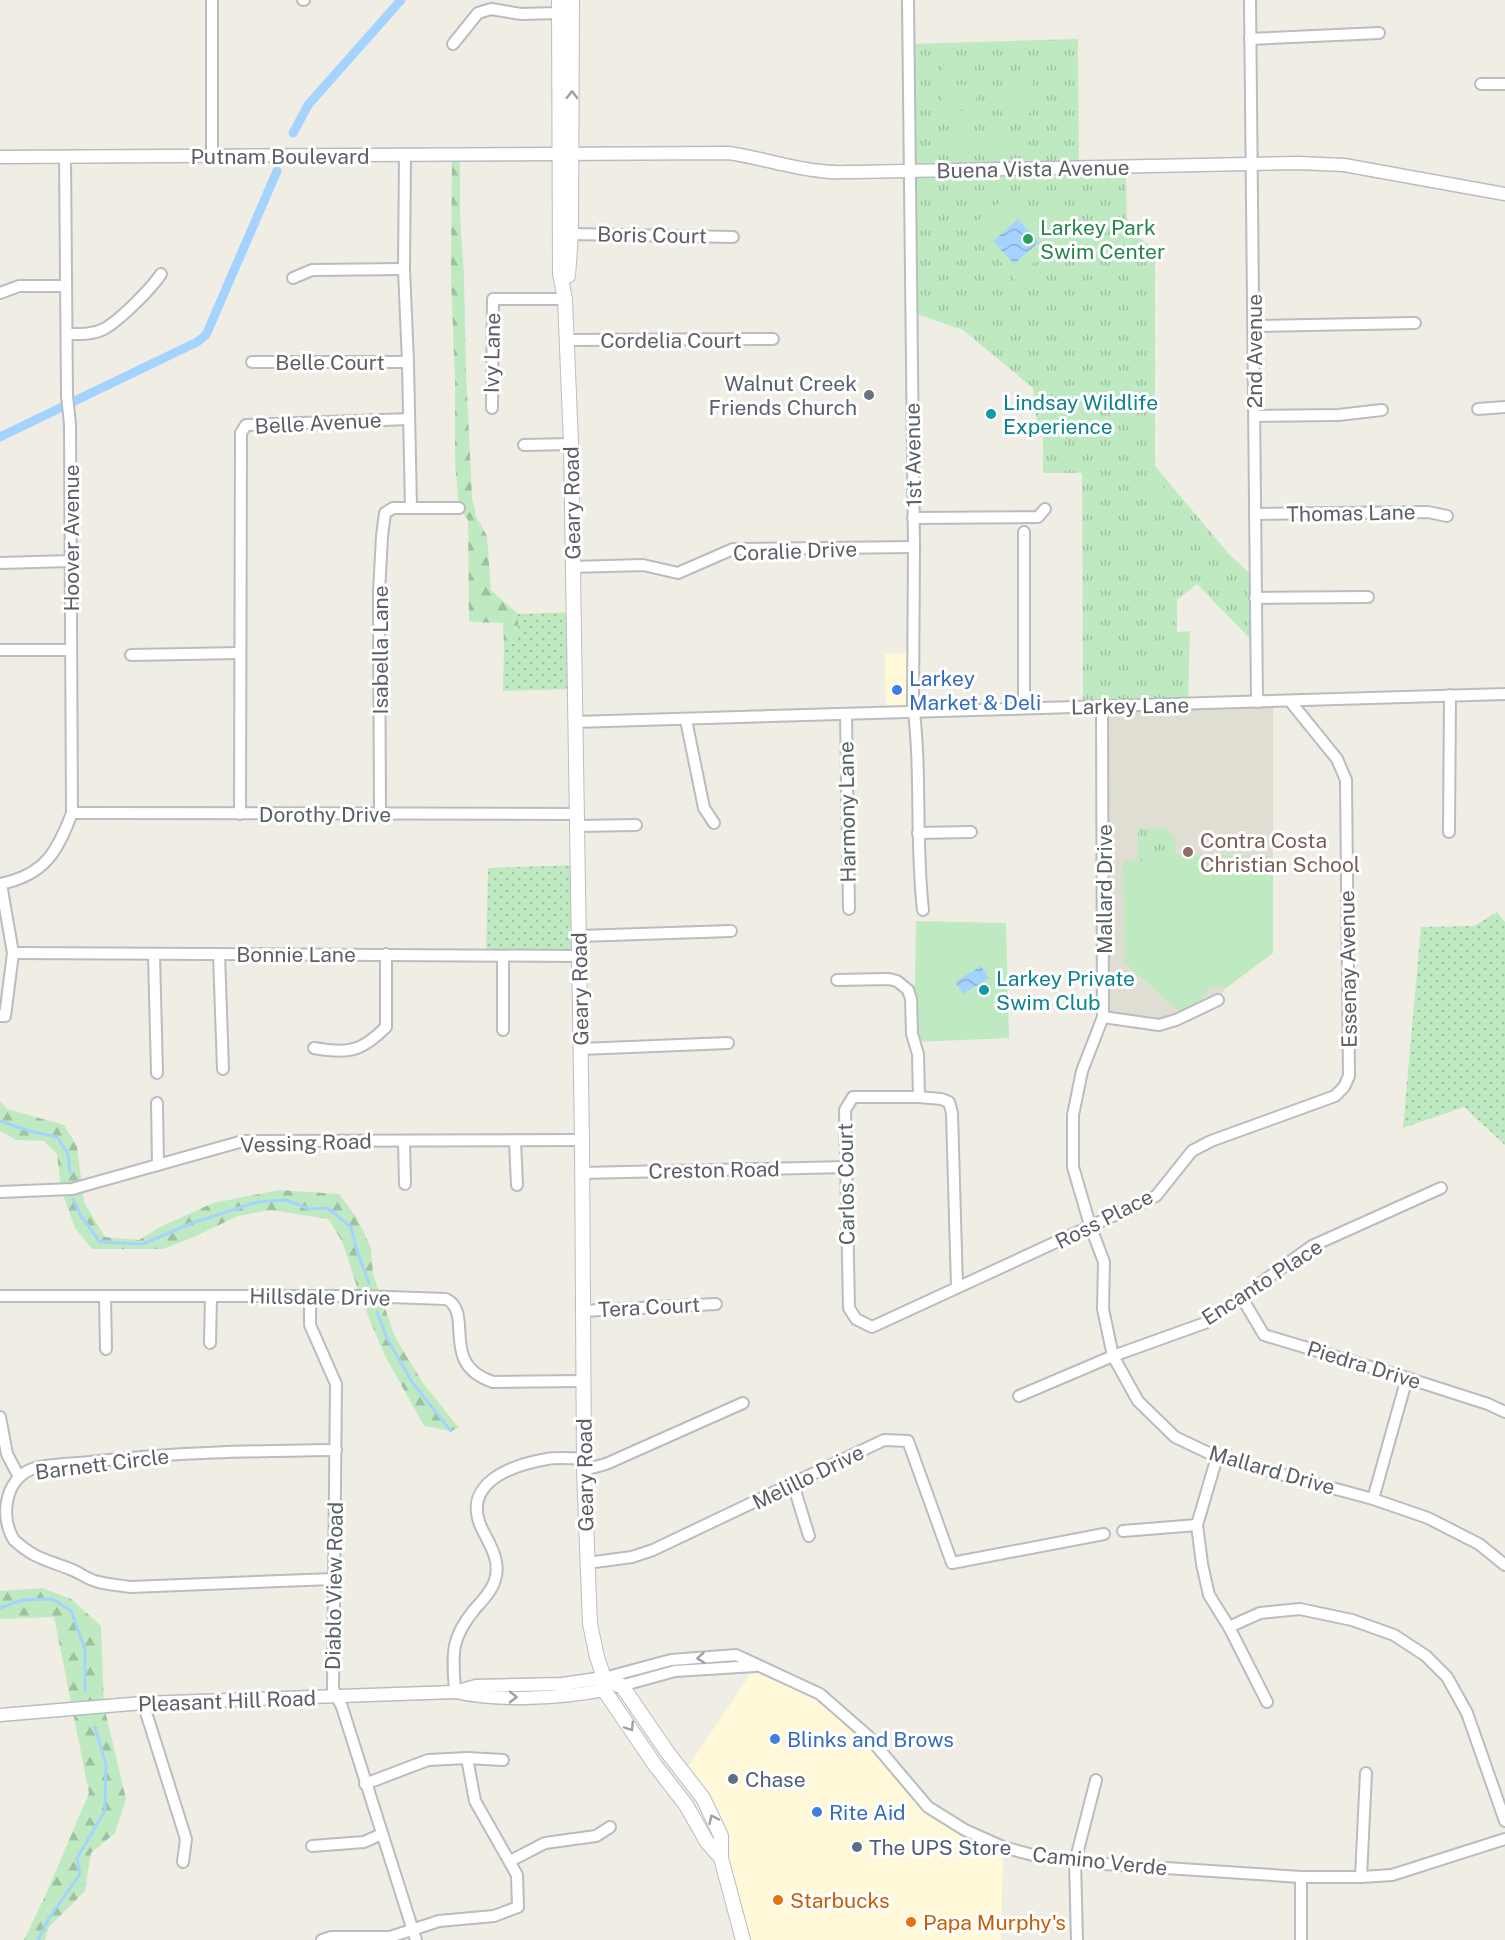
<svg xmlns="http://www.w3.org/2000/svg" width="1505" height="1940" font-family="'Public Sans',sans-serif">
<defs>
<pattern id="grass-dots" width="8" height="8" patternUnits="userSpaceOnUse" patternTransform="scale(1.5)"><rect width="8" height="8" fill="#bfeac1"/><path d="M2 2h.1M6 6h.1" fill="none" stroke="#9ec1a1" stroke-width="1.8" stroke-linecap="round"/></pattern>
<pattern id="forest-firs" width="22" height="20" patternUnits="userSpaceOnUse" patternTransform="scale(1.5)"><rect width="22" height="20" fill="#bfeac1"/><path d="M5 1l3.5 6h-7zM16 11l3.5 6h-7z" fill="#9ec1a1"/></pattern>
<pattern id="park-tufts" width="24" height="20" patternUnits="userSpaceOnUse" patternTransform="scale(1.5)"><rect width="24" height="20" fill="#bfeac1"/><path d="M3 7l-1-3M5 7V3M7 7l1-3M15 17l-1-3M17 17v-4M19 17l1-3" fill="none" stroke="#9ec1a1"/></pattern>
<pattern id="water-waves" width="16" height="10" patternUnits="userSpaceOnUse" patternTransform="scale(1.5)"><rect width="16" height="10" fill="#a5d3ff"/><path d="M0 5q4-4 8 0t8 0" fill="none" stroke="#8aafd2"/></pattern>
</defs>
<rect width="100%" height="100%" fill="#f0eee4"/>
<g fill="#fff9da">
<polygon points="913,653 914,713 886,713 885,654"/>
<polygon points="756,1666 820,1694 868,1736 928,1807 1003,1847 1001,1940 743,1940 721,1836 684,1773"/>
</g>
<polygon fill="#e0ddd3" points="1273,702 1273,953 1226,988 1218,1000 1159,1025 1103,1017 1102,707"/>
<g fill="url(#grass-dots)">
<polygon points="574,612 575,689 503,691 504,644 518,643 518,614"/>
<polygon points="578,865 579,956 486,956 488,868"/>
<polygon points="1497,912 1505,922 1505,1145 1464,1107 1403,1128 1421,927 1474,926"/>
</g>
<g fill="url(#forest-firs)">
<polygon points="452,155 460,155 460,215 464,276 466,372 472,497 476,516 487,536 491,590 518,614 518,643 504,644 503,623 469,622 468,520 459,508 455,463 455,382 451,278"/>
<polygon points="0,1101 7,1109 64,1125 77,1146 84,1202 105,1237 139,1240 160,1227 213,1203 279,1190 339,1194 357,1218 371,1248 373,1274 395,1337 423,1383 459,1428 451,1431 424,1426 384,1354 360,1296 342,1241 328,1219 270,1210 238,1216 194,1237 163,1249 92,1249 75,1228 61,1189 57,1154 44,1141 16,1140 0,1131"/>
<polygon points="43,1588 71,1599 101,1626 104,1706 126,1799 115,1833 91,1853 85,1891 49,1927 45,1940 24,1940 46,1894 89,1793 54,1617 0,1619 0,1591"/>
</g>
<g fill="url(#park-tufts)">
<polygon points="1078,39 1079,177 1126,178 1127,226 1155,251 1155,466 1228,553 1254,578 1256,645 1197,584 1177,600 1177,632 1190,631 1188,704 1083,707 1082,473 1043,473 1043,433 1038,431 1033,388 963,330 911,312 908,44"/>
<polygon points="1138,828 1165,828 1176,839 1175,861 1138,861"/>
</g>
<g fill="#bfeac1">
<polygon points="975,64 975,79 943,80 943,65"/>
<rect x="1002" y="76" width="31" height="37"/>
<polygon points="975,85 976,100 943,101 943,86"/>
<polygon points="943,111 976,111 976,126 944,126"/>
<polygon points="943,132 976,132 976,147 944,147"/>
<rect x="984" y="133" width="34" height="19"/>
<polygon points="1013,191 1034,213 1066,212 1077,228 1073,240 1066,246 1062,242 1049,242 1039,263 1035,261 1030,266 1035,273 1020,285 971,227"/>
<polygon points="1156,479 1173,499 1162,508 1146,488"/>
<path d="M1175,854L1269,856L1273,868V953L1226,988C1208,982 1209,991 1198,1002C1194,1007 1187,1009 1181,1013L1125,963L1123,864L1125,861H1175Z"/>
<polygon points="916,921 1006,923 1009,1038 915,1042 908,990 915,984"/>
</g>
<g fill="url(#water-waves)">
<polygon points="1018,219 1039,242 1014,264 993,241"/>
<polygon points="981,966 989,978 963,994 955,982"/>
</g>
<g fill="none" stroke-linecap="round" stroke-linejoin="round">
<g stroke="#a5d3ff" stroke-width="3">
<polyline points="0,1121 29,1131 57,1137 68,1154 70,1172"/>
<polyline points="73,1199 81,1216 100,1242 143,1244 192,1223 257,1202 286,1200 310,1209 328,1208 351,1227 358,1254 369,1283"/>
<polyline points="377,1312 387,1338 412,1382 451,1431"/>
<polyline points="0,1608 22,1600 53,1599 71,1611 85,1649 85,1690"/>
<polyline points="38,1940 49,1918 80,1874 77,1858 105,1811 106,1765 95,1727"/>
</g>
<g stroke="#a5d3ff" stroke-width="9">
<polyline points="293,133 308,105 401,0"/>
<polyline points="0,437 197,342 206,335 277,171"/>
</g>
<g stroke="#b9bcc1" stroke-width="14">
<g id="minor">
<polyline points="212,0 212,156"/>
<polyline points="303,0 304,0"/>
<path d="M908,0L914,547L913,704C922,772 915,842 923,910"/>
<polyline points="1250,0 1257,702"/>
<polyline points="1250,39 1379,33"/>
<polyline points="453,44 478,13 491,9 521,14 558,13"/>
<polyline points="1481,84 1505,84"/>
<polyline points="405,156 404,269 408,362 411,508 459,508"/>
<polyline points="571,234 733,237"/>
<polyline points="293,278 312,270 404,269"/>
<polyline points="0,293 19,286 66,286"/>
<polyline points="1254,326 1415,323"/>
<path d="M67,334C79,334 92,335 104,329C120,320 151,289 161,274"/>
<polyline points="568,340 773,339"/>
<polyline points="252,362 408,362"/>
<polyline points="492,408 493,299 565,299"/>
<polyline points="1478,409 1505,407"/>
<polyline points="1254,416 1338,415 1382,410"/>
<polyline points="524,445 571,444"/>
<polyline points="1255,514 1428,512 1447,516"/>
<polyline points="913,518 1038,517 1045,509"/>
<polyline points="1024,532 1024,707"/>
<polyline points="0,563 71,561"/>
<polyline points="573,567 643,565 678,573 733,549 914,547"/>
<polyline points="1255,598 1368,597"/>
<polyline points="0,650 71,650"/>
<polyline points="131,655 240,653"/>
<polyline points="1102,707 1103,1017 1082,1071 1073,1115 1073,1167 1090,1225 1104,1262 1103,1309 1113,1356 1138,1401 1175,1437 1217,1457 1373,1499 1428,1518 1479,1544 1505,1565"/>
<polyline points="846,714 849,909"/>
<polyline points="686,720 704,808 714,823"/>
<polyline points="575,722 1505,694"/>
<polyline points="72,813 577,814"/>
<polyline points="240,814 241,433 246,425 409,419"/>
<polyline points="380,814 379,592 382,536 385,513 393,508 411,508"/>
<polyline points="577,826 636,825"/>
<polyline points="1449,832 1450,695"/>
<polyline points="918,833 971,832"/>
<path d="M0,884C45,875 57,852 72,813L70,424L67,396L65,156"/>
<polyline points="579,936 731,931"/>
<polyline points="13,953 579,956"/>
<polyline points="219,954 223,1069"/>
<polyline points="154,955 157,1073"/>
<polyline points="837,980 889,979 897,981 908,990 911,999 912,1034 918,1054 919,1097"/>
<polyline points="0,1016 5,1016 13,953 1,884"/>
<polyline points="1103,1017 1159,1025 1176,1020 1218,1000"/>
<polyline points="503,1030 503,956"/>
<path d="M314,1048C348,1054 361,1052 386,1027V954"/>
<polyline points="581,1049 728,1043"/>
<polyline points="157,1103 158,1165"/>
<polyline points="404,1141 405,1184"/>
<polyline points="515,1141 517,1185"/>
<polyline points="582,1173 846,1167"/>
<polyline points="0,1192 72,1189 243,1141 582,1140"/>
<polyline points="957,1287 952,1113 949,1102 941,1099 919,1097 853,1097 845,1110 849,1308 856,1319 872,1327 1156,1196 1192,1151 1211,1141 1335,1096 1344,1087 1349,1076 1346,780 1337,759 1290,701"/>
<path d="M0,1296H360L446,1299C475,1313 438,1364 493,1382L583,1381"/>
<polyline points="310,1296 310,1325 336,1384 333,1689 342,1707 416,1940"/>
<polyline points="105,1297 106,1349"/>
<polyline points="1242,1298 1264,1335 1407,1378 1488,1404 1505,1412"/>
<polyline points="582,1311 716,1304"/>
<polyline points="210,1343 211,1296"/>
<polyline points="1019,1396 1113,1356 1205,1323 1312,1246 1441,1188"/>
<polyline points="0,1417 7,1454 19,1477"/>
<polyline points="1217,1457 1197,1525 1202,1564 1209,1595 1229,1627 1267,1702"/>
<polyline points="584,1470 606,1464 743,1403"/>
<polyline points="793,1484 809,1536"/>
<polyline points="1373,1499 1407,1378"/>
<polyline points="1123,1531 1197,1525"/>
<polyline points="587,1563 632,1557 653,1550 884,1440 908,1441 952,1563 1104,1534"/>
<path d="M333,1579L130,1587C120,1585 109,1585 99,1582C88,1580 79,1572 70,1569C45,1559 35,1559 14,1540C0,1518 4,1480 32,1469C45,1464 75,1464 90,1462C172,1452 254,1451 336,1450"/>
<polyline points="1229,1627 1260,1613 1300,1609 1352,1620 1394,1635 1426,1656 1447,1677 1467,1713 1505,1821"/>
<polyline points="604,1678 671,1660 736,1655 820,1694 868,1736 928,1807 965,1830 1003,1847 1033,1855 1075,1862 1301,1877 1361,1877 1392,1875 1505,1839"/>
<polyline points="617,1687 675,1671 755,1666"/>
<path d="M455,1692C453,1655 449,1641 474,1610C481,1602 492,1591 495,1580C501,1561 490,1545 482,1529C460,1483 512,1465 547,1459C559,1457 572,1459 584,1458"/>
<polyline points="143,1703 186,1839 183,1862"/>
<polyline points="365,1784 428,1760 467,1758 503,1760"/>
<polyline points="312,1846 364,1842 382,1834"/>
<polyline points="510,1861 545,1843 596,1836 610,1827"/>
<polyline points="1301,1877 1301,1940"/>
<polyline points="1361,1877 1366,1773"/>
<polyline points="322,1940 331,1937 390,1937 439,1921 494,1916 518,1907 517,1875 475,1801 467,1758"/>
<polyline points="1077,1940 1075,1862 1096,1780"/>
</g>
</g>
<g stroke="#b9bcc1" stroke-width="15">
<g id="tertiary">
<path d="M0,157L728,153C759,157 789,168 821,171C832,173 844,172 855,172L1298,163L1344,165L1505,194"/>
<path d="M456,1692C497,1702 563,1698 604,1690"/>
<polyline points="0,1715 143,1703 455,1692 476,1686 562,1684 604,1678"/>
</g>
</g>
<g stroke="#babdc4" stroke-width="16">
<g id="secondary">
<polyline points="559,0 560,274 565,299 571,444 582,1140 584,1470 590,1624 597,1657 604,1678 604,1690 655,1765 686,1805 707,1842 721,1858"/>
<polyline points="568,276 571,234 572,0"/>
<polyline points="604,1678 622,1686 668,1753 703,1798 721,1836 721,1858 743,1940"/>
</g>
</g>
<use href="#minor" stroke="#fff" stroke-width="10"/>
<use href="#tertiary" stroke="#fff" stroke-width="12"/>
<use href="#secondary" stroke="#fff" stroke-width="14"/>
</g>
<defs><path id="oneway-chevron" d="M-2-3.5L2.5 0L-2 3.5" fill="none" stroke-width="1.6" stroke-linecap="round" stroke-linejoin="round" transform="scale(1.5)"/></defs>
<g stroke="#9da0a3">
<use href="#oneway-chevron" transform="translate(572 95) rotate(-89)"/>
<use href="#oneway-chevron" transform="translate(701 1658) rotate(175)"/>
<use href="#oneway-chevron" transform="translate(513 1697) rotate(1)"/>
<use href="#oneway-chevron" transform="translate(630 1727) rotate(57)"/>
<use href="#oneway-chevron" transform="translate(713 1819) rotate(-115)"/>
</g>
<circle fill="#2e9e5b" stroke="#fff" stroke-width="2" cx="1028" cy="239" r="6"/>
<circle fill="#6b7280" stroke="#fff" stroke-width="2" cx="869" cy="395" r="6"/>
<g fill="#0f9aa8" stroke="#fff" stroke-width="2">
<circle cx="991" cy="414" r="6"/>
<circle cx="984" cy="990" r="6"/>
</g>
<g fill="#3f7fe0" stroke="#fff" stroke-width="2">
<circle cx="897" cy="690" r="6"/>
<circle cx="775" cy="1739" r="6"/>
<circle cx="817" cy="1812" r="6"/>
</g>
<circle fill="#8d6e63" stroke="#fff" stroke-width="2" cx="1188" cy="852" r="6"/>
<g fill="#5c6f8a" stroke="#fff" stroke-width="2">
<circle cx="733" cy="1779" r="6"/>
<circle cx="857" cy="1847" r="6"/>
</g>
<g fill="#e8710a" stroke="#fff" stroke-width="2">
<circle cx="778" cy="1900" r="6"/>
<circle cx="911" cy="1922" r="6"/>
</g>
<g text-anchor="middle" dominant-baseline="central" stroke-width="6" stroke-linejoin="round" paint-order="stroke">
<g font-size="21" fill="#5c6066" stroke="#fff">
<text x="280" y="156">Putnam Boulevard</text>
<text transform="translate(1033 169) rotate(-1)">Buena Vista Avenue</text>
<text transform="translate(652 235) rotate(1)">Boris Court</text>
<text x="671" y="340">Cordelia Court</text>
<text transform="translate(1254 351) rotate(-90)">2nd Avenue</text>
<text transform="translate(492 353) rotate(-89)">Ivy Lane</text>
<text x="330" y="362">Belle Court</text>
<text transform="translate(318 423) rotate(-3)">Belle Avenue</text>
<text transform="translate(913 455) rotate(-91)">1st Avenue</text>
<text transform="translate(572 503) rotate(-91)">Geary Road</text>
<text transform="translate(1351 513) rotate(-1)">Thomas Lane</text>
<text transform="translate(71 538) rotate(-90)">Hoover Avenue</text>
<text transform="translate(795 551) rotate(-2)">Coralie Drive</text>
<text transform="translate(380 650) rotate(-90)">Isabella Lane</text>
<text transform="translate(1130 706) rotate(-1)">Larkey Lane</text>
<text transform="translate(847 812) rotate(-91)">Harmony Lane</text>
<text x="325" y="814">Dorothy Drive</text>
<text transform="translate(1104 889) rotate(-90)">Mallard Drive</text>
<text x="296" y="954">Bonnie Lane</text>
<text transform="translate(1348 969) rotate(-91)">Essenay Avenue</text>
<text transform="translate(580 989) rotate(-91)">Geary Road</text>
<text transform="translate(306 1143) rotate(-2)">Vessing Road</text>
<text transform="translate(714 1170) rotate(-1)">Creston Road</text>
<text transform="translate(846 1184) rotate(-91)">Carlos Court</text>
<text transform="translate(1104 1219) rotate(-27)">Ross Place</text>
<text transform="translate(1262 1282) rotate(-33)">Encanto Place</text>
<text transform="translate(320 1297) rotate(1)">Hillsdale Drive</text>
<text transform="translate(649 1307) rotate(-3)">Tera Court</text>
<text transform="translate(1364 1365) rotate(17)">Piedra Drive</text>
<text transform="translate(102 1464) rotate(-7)">Barnett Circle</text>
<text transform="translate(1272 1470) rotate(16)">Mallard Drive</text>
<text transform="translate(585 1475) rotate(-91)">Geary Road</text>
<text transform="translate(808 1477) rotate(-26)">Melillo Drive</text>
<text transform="translate(334 1586) rotate(-89)">Diablo View Road</text>
<text transform="translate(227 1701) rotate(-2)">Pleasant Hill Road</text>
<text transform="translate(1100 1861) rotate(6)">Camino Verde</text>
</g>
<g font-size="21" fill="#27864d" stroke="#fff" text-anchor="start">
<text x="1040" y="227">Larkey Park<tspan x="1040" dy="24">Swim Center</tspan></text>
</g>
<g font-size="21" fill="#5b616d" stroke="#fff" text-anchor="end">
<text x="857" y="383">Walnut Creek<tspan x="857" dy="24">Friends Church</tspan></text>
</g>
<g font-size="21" fill="#0d838f" stroke="#fff" text-anchor="start">
<text x="1003" y="402">Lindsay Wildlife<tspan x="1003" dy="24">Experience</tspan></text>
<text x="996" y="978">Larkey Private<tspan x="996" dy="24">Swim Club</tspan></text>
</g>
<g font-size="21" fill="#366cbe" stroke="#fff" text-anchor="start">
<text x="909" y="678">Larkey<tspan x="909" dy="24">Market &amp; Deli</tspan></text>
<text x="787" y="1739">Blinks and Brows</text>
<text x="829" y="1812">Rite Aid</text>
</g>
<g font-size="21" fill="#785e54" stroke="#fff" text-anchor="start">
<text x="1200" y="840">Contra Costa<tspan x="1200" dy="24">Christian School</tspan></text>
</g>
<g font-size="21" fill="#4e5e75" stroke="#fff" text-anchor="start">
<text x="745" y="1779">Chase</text>
<text x="869" y="1847">The UPS Store</text>
</g>
<g font-size="21" fill="#c56008" stroke="#fff" text-anchor="start">
<text x="790" y="1900">Starbucks</text>
<text x="923" y="1922">Papa Murphy's</text>
</g>
</g>
</svg>
